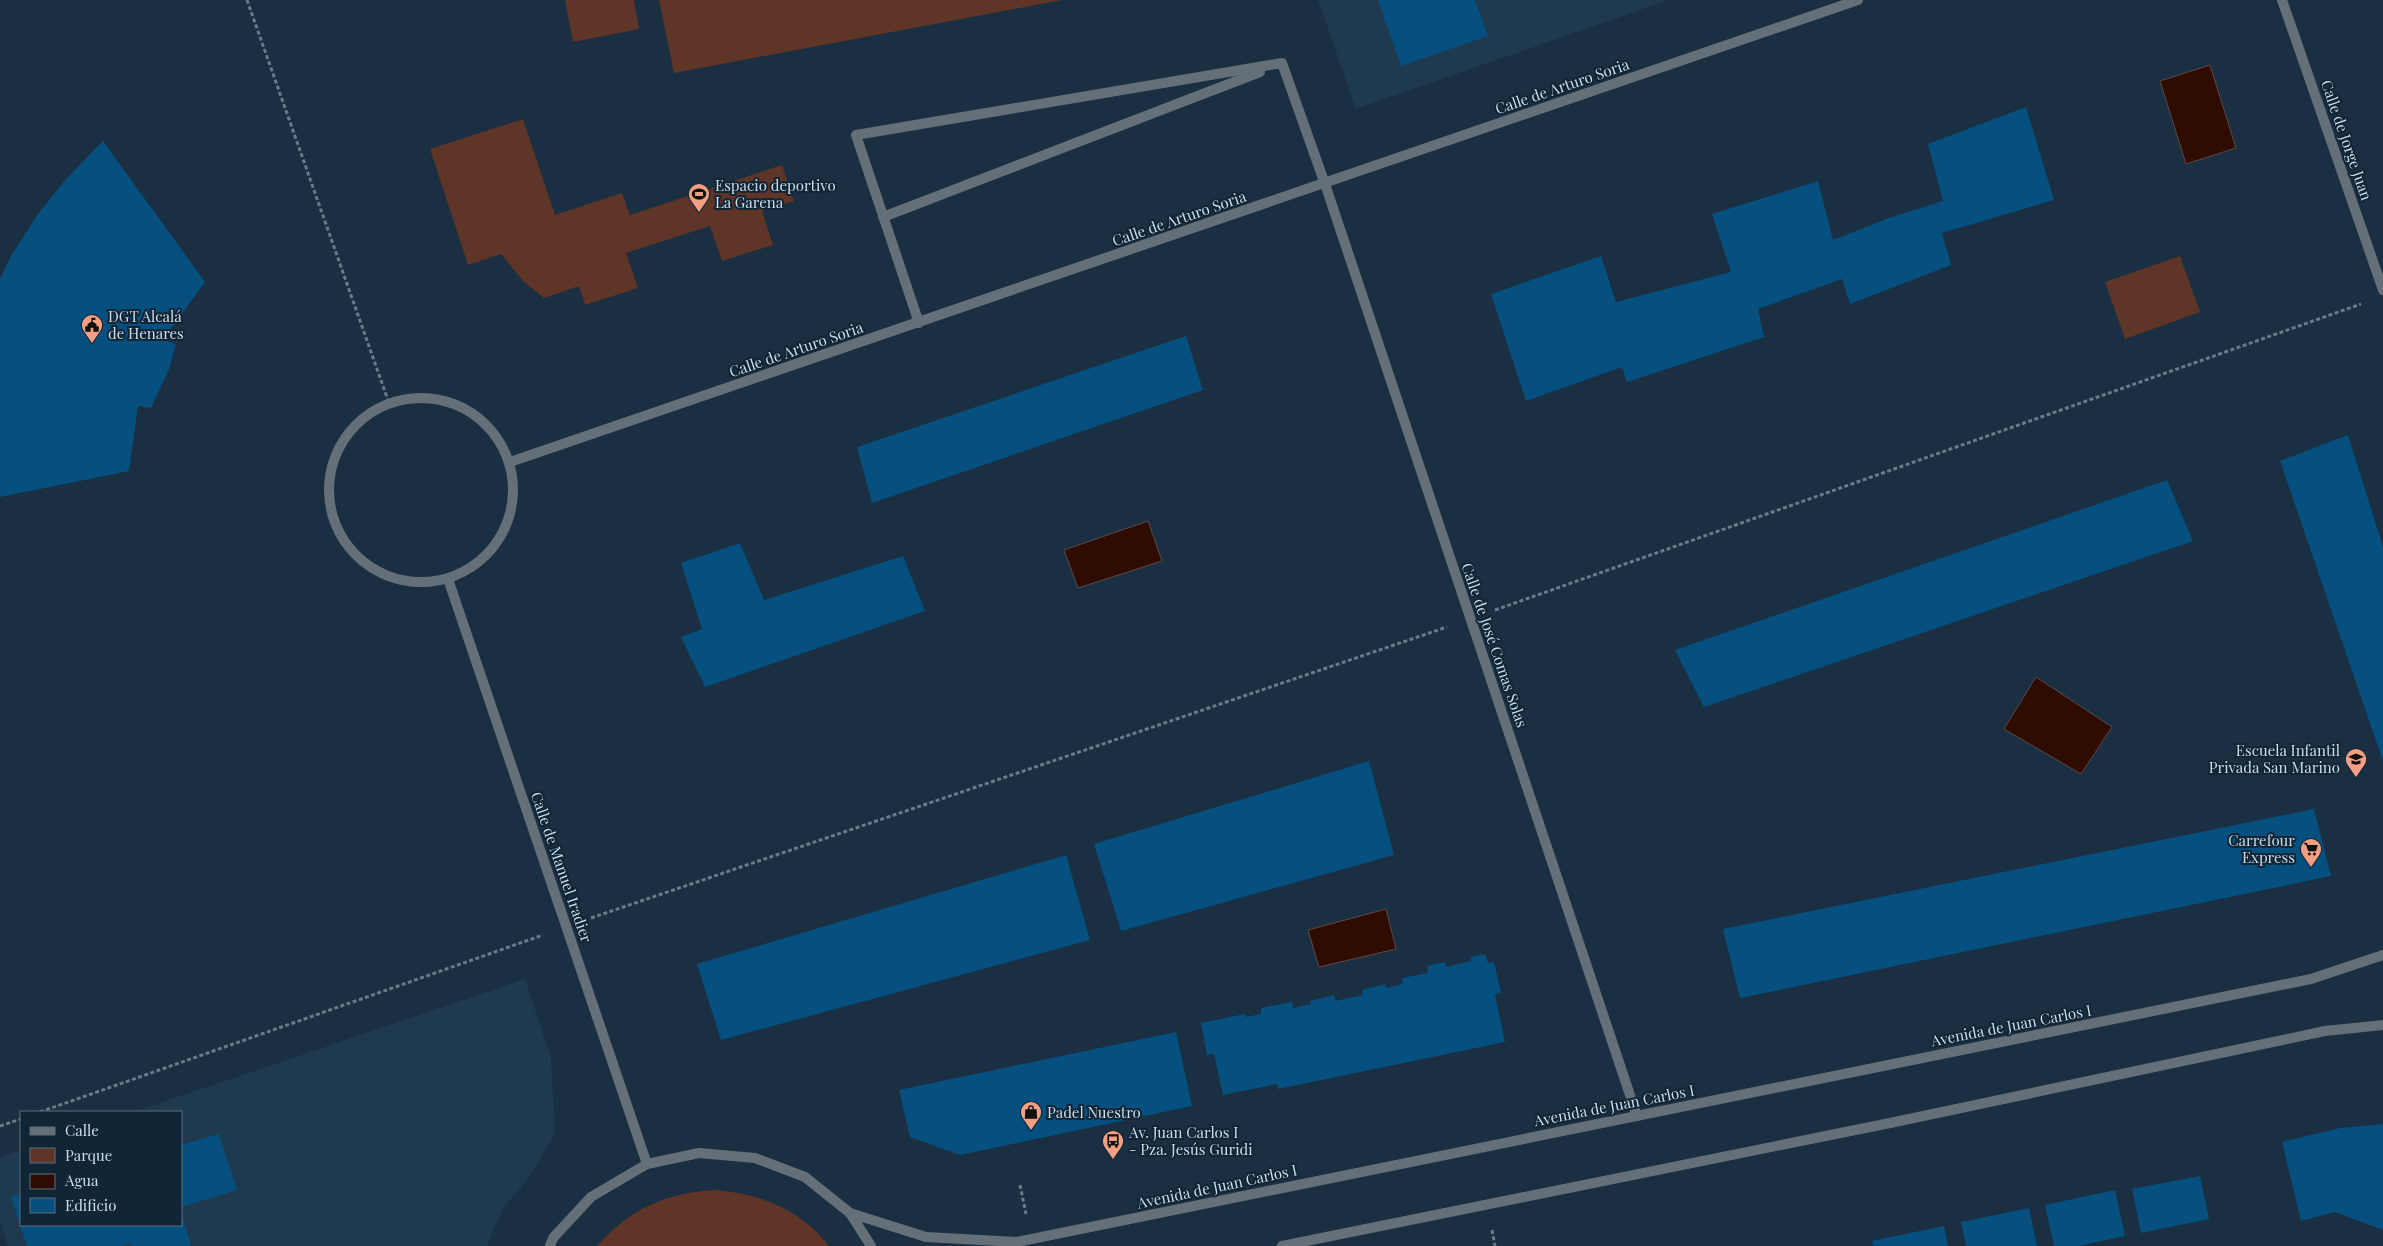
<svg xmlns="http://www.w3.org/2000/svg" width="2383" height="1246" font-family="'Playfair Display',serif">
<rect width="100%" height="100%" fill="#1a2f41"/>
<g fill="#1f394f">
<polygon points="1318,0 1669,0 1356,109"/>
<polygon points="525,979 551,1058 555,1133 531,1175 502,1210 487,1246 8,1246 0,1220 0,1157 21,1150 21,1225 181,1225 181,1112 133,1112"/>
</g>
<g fill="#5e3527">
<polygon points="565,0 634,0 639,29 573,42"/>
<polygon points="659,0 1062,0 674,73"/>
<polygon points="523,119 555,215 622,193 630,215 782,165 794,201 762,211 773,245 722,261 710,226 626,253 638,288 585,305 579,286 544,298 524,282 501,254 468,265 430,149"/>
<polygon points="2180,256 2200,312 2125,339 2105,282"/>
<path d="M716,1190C760,1194 801,1209 829,1246H597C629,1209 668,1192 716,1190Z"/>
</g>
<g fill="#2e0c02" stroke="#5e4a47">
<polygon points="2210,65 2236,148 2186,164 2160,81"/>
<polygon points="1148,521 1162,561 1078,588 1064,550"/>
<polygon points="2036,677 2112,727 2081,774 2004,729"/>
<polygon points="1386,909 1396,949 1319,967 1308,930"/>
</g>
<g fill="#05507e">
<polygon points="1378,0 1475,0 1488,36 1401,66"/>
<polygon points="2026,107 2054,200 1942,233 1951,265 1850,304 1842,279 1758,309 1764,337 1627,382 1622,367 1526,401 1491,294 1601,256 1616,302 1731,272 1712,214 1818,181 1833,240 1889,218 1943,201 1928,144"/>
<polygon points="103,141 205,282 163,340 176,344 169,369 151,408 138,406 129,471 0,497 0,279 11,256 38,214 66,179"/>
<polygon points="1186,336 1203,390 872,503 857,447"/>
<polygon points="2348,435 2383,547 2383,761 2280,461"/>
<polygon points="2167,480 2193,541 1704,707 1675,650"/>
<polygon points="740,543 764,600 903,556 925,611 705,687 681,637 702,629 681,563"/>
<polygon points="1369,761 1394,855 1121,931 1094,844"/>
<polygon points="2314,809 2331,876 1740,998 1723,929"/>
<polygon points="1066,855 1090,940 721,1040 697,964"/>
<polygon points="1485,954 1488,963 1494,962 1501,993 1495,994 1505,1042 1278,1089 1277,1084 1223,1095 1214,1054 1207,1055 1201,1023 1245,1014 1246,1017 1261,1014 1261,1008 1292,1002 1293,1008 1311,1004 1310,1001 1334,995 1335,1001 1363,995 1362,990 1385,984 1387,988 1403,984 1402,978 1428,973 1427,966 1445,962 1446,967 1471,961 1470,957"/>
<polygon points="1176,1032 1192,1106 960,1155 910,1137 899,1090"/>
<polygon points="2383,1124 2383,1230 2335,1212 2301,1221 2282,1142 2340,1128"/>
<polygon points="219,1134 237,1190 181,1207 181,1145"/>
<polygon points="2200,1176 2209,1219 2141,1233 2132,1189"/>
<polygon points="2115,1190 2125,1236 2078,1246 2054,1246 2045,1205"/>
<polygon points="21,1194 21,1225 181,1225 182,1215 191,1246 132,1246 131,1243 123,1246 27,1246 11,1197"/>
<polygon points="2029,1208 2037,1246 1966,1246 1961,1222"/>
<polygon points="1944,1226 1948,1246 1873,1246 1872,1241"/>
</g>
<g fill="none" stroke-linecap="round" stroke-linejoin="round">
<g stroke="#697b89" stroke-width="3" stroke-dasharray="4 2.5" stroke-linecap="butt">
<polyline points="247,0 389,403"/>
<polyline points="1495,610 2361,304"/>
<polyline points="591,918 1447,627"/>
<polyline points="40,1112 543,935"/>
<polyline points="0,1126 21,1119"/>
<polyline points="1020,1185 1026,1214"/>
<polyline points="1492,1230 1495,1246"/>
</g>
<g stroke="#656f78" stroke-width="10">
<polyline points="883,217 1260,72"/>
<polyline points="919,323 856,135 1282,63 1325,184"/>
</g>
<g stroke="#656f78" stroke-width="10">
<polyline points="2282,0 2383,290"/>
<polyline points="1325,184 1637,1116"/>
<circle cx="421" cy="490" r="92"/>
<polyline points="510,462 1858,0"/>
<polyline points="448,579 647,1164"/>
<polyline points="850,1213 926,1237 1017,1242 2311,979 2383,955"/>
<polyline points="550,1246 553,1238 591,1197 647,1164 699,1153 755,1158 805,1177 850,1213 871,1246"/>
<polyline points="1282,1246 1890,1123 2325,1031 2383,1025"/>
</g>
</g>
<defs>
<g id="stadium-pin" transform="scale(1.125)"><path d="M0 17L-7.5 6A9.5 9.5 0 1 1 7.5 6Z" fill="#f39f83" stroke="#102536"/><path d="M0-5a6.5 5 0 1 0 0 10a6.5 5 0 1 0 0-10ZM-3.5-1.8h7v3.6h-7Z" fill="#111"/></g>
<g id="civic-pin" transform="scale(1.125)"><path d="M0 17L-7.5 6A9.5 9.5 0 1 1 7.5 6Z" fill="#f39f83" stroke="#102536"/><path d="M-.6-6.5H3V-4.5H.6V-3L4-1V1h2V6H-6V1h2V-1L-.6-3ZM-1.2 2.5V6h2.4V2.5Z" fill="#111"/></g>
<g id="school-pin" transform="scale(1.125)"><path d="M0 17L-7.5 6A9.5 9.5 0 1 1 7.5 6Z" fill="#f39f83" stroke="#102536"/><path d="M0-5L7-2L0 1L-7-2ZM-4 1L0 2.5L4 1V4Q0 6-4 4Z" fill="#111"/></g>
<g id="supermarket-pin" transform="scale(1.125)"><path d="M0 17L-7.5 6A9.5 9.5 0 1 1 7.5 6Z" fill="#f39f83" stroke="#102536"/><path d="M-6-5.5h2.5l.6 2H6L4.5 2H-2.5L-4.4-4H-6ZM-1.5 3.2a1.3 1.3 0 1 0 .1 0ZM3 3.2a1.3 1.3 0 1 0 .1 0Z" fill="#111"/></g>
<g id="shop-pin" transform="scale(1.125)"><path d="M0 17L-7.5 6A9.5 9.5 0 1 1 7.5 6Z" fill="#f39f83" stroke="#102536"/><path d="M-5-2.5h2.3a2.7 3.5 0 0 1 5.4 0H5L5.5 6h-11ZM-1.5-2.5h3a1.5 2.3 0 0 0-3 0Z" fill="#111"/></g>
<g id="bus-pin" transform="scale(1.125)"><path d="M0 17L-7.5 6A9.5 9.5 0 1 1 7.5 6Z" fill="#f39f83" stroke="#102536"/><path d="M-5-6H5V4H4V6H2V4H-2V6H-4V4H-5ZM-3.5-4V0h7V-4ZM-3.5 1.2v1.5H-2V1.2ZM2 1.2v1.5H3.5V1.2Z" fill="#111"/></g>
</defs>
<g fill-rule="evenodd">
<use href="#stadium-pin" x="699" y="194"/>
<use href="#civic-pin" x="92" y="325"/>
<use href="#school-pin" x="2356" y="759"/>
<use href="#supermarket-pin" x="2311" y="849"/>
<use href="#shop-pin" x="1031" y="1112"/>
<use href="#bus-pin" x="1113" y="1141"/>
</g>
<g text-anchor="middle" dominant-baseline="central" stroke-width="4" stroke-linejoin="round" paint-order="stroke">
<g font-size="15" fill="#cfdce7" stroke="#102536">
<text transform="translate(1562 86) rotate(-19)">Calle de Arturo Soria</text>
<text transform="translate(2347 140) rotate(71)">Calle de Jorge Juan</text>
<text transform="translate(1179 218) rotate(-19)">Calle de Arturo Soria</text>
<text transform="translate(796 349) rotate(-19)">Calle de Arturo Soria</text>
<text transform="translate(1495 645) rotate(71)">Calle de José Comas Solas</text>
<text transform="translate(562 867) rotate(71)">Calle de Manuel Iradier</text>
<text transform="translate(2011 1025) rotate(-11)">Avenida de Juan Carlos I</text>
<text transform="translate(1614 1105) rotate(-11)">Avenida de Juan Carlos I</text>
<text transform="translate(1217 1186) rotate(-12)">Avenida de Juan Carlos I</text>
</g>
<g font-size="15" fill="#cfdce7" stroke="#102536" text-anchor="start">
<text x="715" y="185">Espacio deportivo<tspan x="715" dy="17">La Garena</tspan></text>
<text x="108" y="316">DGT Alcalá<tspan x="108" dy="17">de Henares</tspan></text>
<text x="2340" y="750" text-anchor="end">Escuela Infantil<tspan x="2340" dy="17">Privada San Marino</tspan></text>
<text x="2295" y="840" text-anchor="end">Carrefour<tspan x="2295" dy="17">Express</tspan></text>
<text x="1047" y="1112">Padel Nuestro</text>
<text x="1129" y="1132">Av. Juan Carlos I<tspan x="1129" dy="17">- Pza. Jesús Guridi</tspan></text>
</g>
</g>
<rect x="20" y="1111" width="162" height="115" fill="#102536" stroke="#5c6e7d"/>
<rect x="30" y="1127" width="25" height="8" fill="#656f78" stroke="#5c6e7d"/>
<text x="65" y="1136" font-size="15" fill="#cfdce7">Calle</text>
<rect x="30" y="1148" width="25" height="15" fill="#5e3527" stroke="#5c6e7d"/>
<text x="65" y="1161" font-size="15" fill="#cfdce7">Parque</text>
<rect x="30" y="1174" width="25" height="15" fill="#2e0c02" stroke="#5c6e7d"/>
<text x="65" y="1186" font-size="15" fill="#cfdce7">Agua</text>
<rect x="30" y="1198" width="25" height="15" fill="#05507e" stroke="#5c6e7d"/>
<text x="65" y="1211" font-size="15" fill="#cfdce7">Edificio</text>
</svg>
